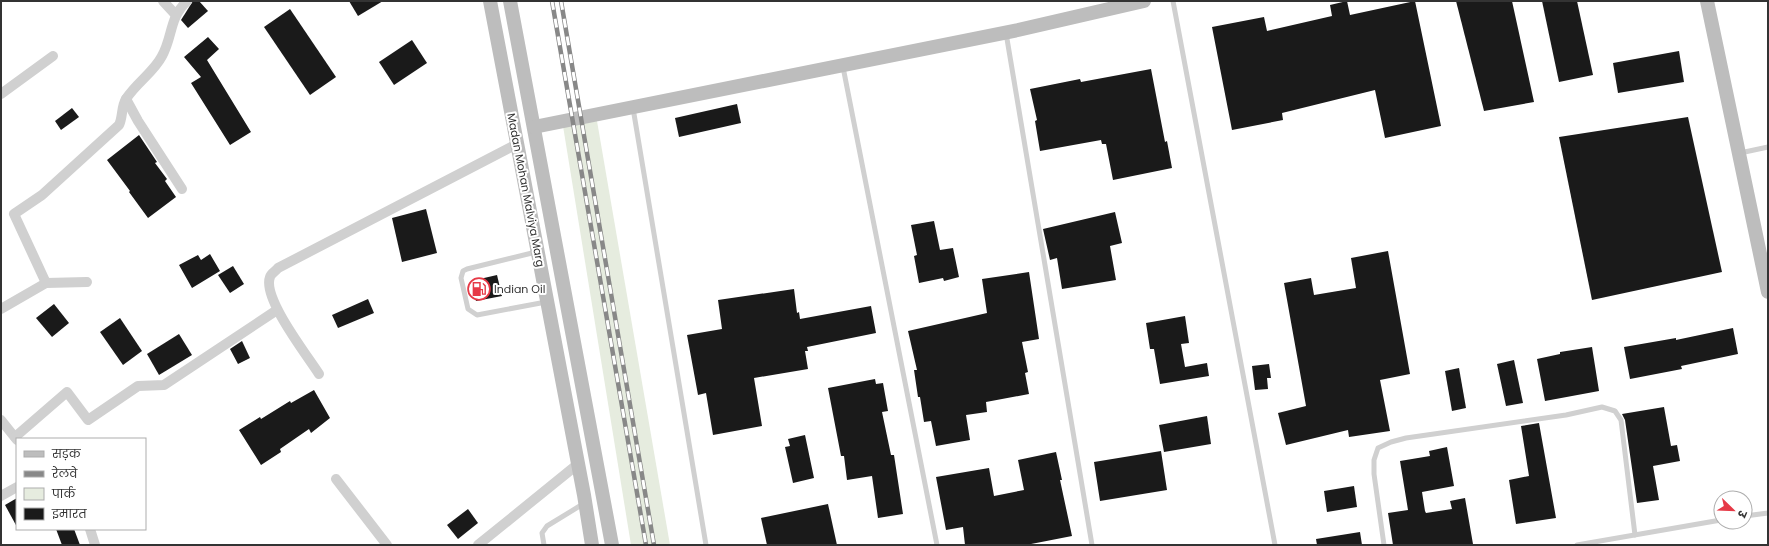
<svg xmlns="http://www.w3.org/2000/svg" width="1769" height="546" font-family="Poppins,'Noto Sans Devanagari',sans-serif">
<rect width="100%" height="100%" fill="#fff"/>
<polygon fill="#e6ecdf" points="597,121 670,545 631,545 563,126"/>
<g fill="#1a1a1a">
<polygon points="193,1 199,1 208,11 188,28 181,20"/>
<polygon points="349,1 383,1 358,16"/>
<polygon points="1347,1 1350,15 1415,1 1441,126 1385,138 1375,90 1282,113 1283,120 1232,130 1212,27 1264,17 1267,31 1332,16 1330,5"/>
<polygon points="1456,1 1512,1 1534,102 1484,111"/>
<polygon points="1542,1 1577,1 1593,75 1559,82"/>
<polygon points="290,9 336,77 310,95 264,27"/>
<polygon points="208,37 219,49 207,60 251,132 230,145 191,83 201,77 184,57"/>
<polygon points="412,40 427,63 394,85 379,62"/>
<polygon points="1679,51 1684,82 1618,93 1613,63"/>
<polygon points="1151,69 1165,142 1167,141 1172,168 1113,180 1106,144 1102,144 1101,140 1040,151 1035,121 1037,120 1030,89 1080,79 1081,82"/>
<polygon points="737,104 741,123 679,137 675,118"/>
<polygon points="72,108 79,117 61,130 55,121"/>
<polygon points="1688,117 1722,272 1592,300 1559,137"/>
<polygon points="139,135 157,162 155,163 167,179 165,181 176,197 148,218 129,192 130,191 107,160"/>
<polygon points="426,209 437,253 402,262 392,218"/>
<polygon points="1115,212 1122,243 1110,246 1116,280 1062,289 1057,258 1050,260 1043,229"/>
<polygon points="934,221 940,250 953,248 959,277 944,281 943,278 919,283 914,256 917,255 911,225"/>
<polygon points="1388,251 1410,374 1380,380 1390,431 1349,437 1348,430 1286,445 1278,413 1306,406 1284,283 1311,278 1314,295 1356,288 1351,258"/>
<polygon points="210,254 220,271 192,288 179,265 198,255 201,260"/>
<polygon points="233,266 244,284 230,293 218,275"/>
<polygon points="1029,272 1039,339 1022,342 1028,372 1025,373 1029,394 986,402 987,412 966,415 970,440 936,446 931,421 924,422 920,397 918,397 914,370 917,370 908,331 987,313 982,279"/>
<polygon points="497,275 502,296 476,301 471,281"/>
<polygon points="794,289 797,313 799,312 800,319 871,306 876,333 807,347 808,351 805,351 808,369 754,378 762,426 713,435 706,393 698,395 687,335 722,329 718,300"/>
<polygon points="368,299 374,313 338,328 332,315"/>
<polygon points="54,304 69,323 52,337 36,318"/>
<polygon points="1185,316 1189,343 1181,344 1185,367 1207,363 1209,376 1160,384 1154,349 1150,349 1146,323"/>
<polygon points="120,318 142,351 123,365 100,332"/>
<polygon points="1733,328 1738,354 1681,366 1682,369 1630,379 1624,347 1676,338 1676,340"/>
<polygon points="179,334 192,355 159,375 147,354"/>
<polygon points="242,341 250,358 238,364 230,349"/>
<polygon points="1592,347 1599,391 1545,401 1537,359 1560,354 1560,352"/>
<polygon points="1514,360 1523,403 1506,406 1497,364"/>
<polygon points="1269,364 1271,378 1267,378 1268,389 1255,390 1252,366"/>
<polygon points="1459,368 1466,408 1452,411 1445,371"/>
<polygon points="875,379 876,384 883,383 888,411 882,412 891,455 894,455 903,514 878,518 872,476 847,480 844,456 841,456 828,388"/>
<polygon points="314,390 330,418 311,433 309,429 280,449 281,452 261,465 239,430 260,417 261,419 290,401 291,403"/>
<polygon points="1664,407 1671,446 1677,445 1680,461 1653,466 1659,500 1637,503 1625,420 1622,414"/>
<polygon points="1207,416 1211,444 1164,452 1159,425"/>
<polygon points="1539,423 1556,518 1516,524 1509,480 1529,476 1521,426"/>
<polygon points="805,435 814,478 793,483 785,447 790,446 788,439"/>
<polygon points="1447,447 1454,486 1422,492 1425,511 1426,513 1452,509 1450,501 1465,498 1473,544 1465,545 1393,545 1388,513 1408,510 1400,461 1430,456 1429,451"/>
<polygon points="1161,451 1167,490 1100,501 1094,462"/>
<polygon points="1056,452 1062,480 1060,480 1072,536 1026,545 965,545 963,527 946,530 936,477 989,468 994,496 1024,490 1018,460"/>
<polygon points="1354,486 1357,507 1327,512 1324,491"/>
<polygon points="17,498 17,527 5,505"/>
<polygon points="828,504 837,545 767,545 761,518"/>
<polygon points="468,509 478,523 458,539 447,525"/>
<polygon points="56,529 74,529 80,545 62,545"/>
<polygon points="1360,532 1362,545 1317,545 1316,539"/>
</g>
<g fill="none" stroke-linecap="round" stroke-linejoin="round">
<g stroke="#d0d0d0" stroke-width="5">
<polyline points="1173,1 1275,545"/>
<polyline points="1006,33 1092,545"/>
<polyline points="843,67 937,545"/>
<polyline points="633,108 706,545"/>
<polyline points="1740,153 1768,147"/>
<polyline points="536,252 467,269 463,271 461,278 468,309 477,315 546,302"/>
<polyline points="1745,516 1768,513"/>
<polyline points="544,545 542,533 547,526 583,504"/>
<polyline points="1384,545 1374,474 1374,460 1378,448 1391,442 1406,438 1566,415 1602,407 1615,411 1621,420 1635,535"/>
<polyline points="1577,545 1721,520"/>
</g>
<g stroke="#d0d0d0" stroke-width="10">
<polyline points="163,1 175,14"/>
<polyline points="1,94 53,56"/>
<polyline points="126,99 138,121 182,189"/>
<path d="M46,283L14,214L42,195L119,125C123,117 121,107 126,99C136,83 154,72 162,56C173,36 169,18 187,1"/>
<polyline points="1,309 46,283 87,282"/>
<path d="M319,374C307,355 262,298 270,277C271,273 276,271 278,268L517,144"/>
<polyline points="1,420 17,440"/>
<polyline points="15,437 67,392 88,420 138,386 164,385 277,310"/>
<polyline points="336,479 387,545"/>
<polyline points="1,496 17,487"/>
<polyline points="90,529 95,545"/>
<polyline points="478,545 578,464"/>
</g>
<g stroke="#bdbdbd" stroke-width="14">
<polyline points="490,1 584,495 592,545"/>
<polyline points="510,1 612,545"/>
<polyline points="1707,1 1768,292"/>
<polyline points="534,127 1018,30 1144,1"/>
</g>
<g stroke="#888" stroke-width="4.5">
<g id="rail">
<polyline points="552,1 646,545"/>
<polyline points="561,1 654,545"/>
</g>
</g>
<use href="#rail" stroke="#fff" stroke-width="3" stroke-dasharray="9" stroke-linecap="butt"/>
</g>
<defs>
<g id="fuel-ring" transform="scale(1.15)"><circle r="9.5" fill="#fff" stroke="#e63946" stroke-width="1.5"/><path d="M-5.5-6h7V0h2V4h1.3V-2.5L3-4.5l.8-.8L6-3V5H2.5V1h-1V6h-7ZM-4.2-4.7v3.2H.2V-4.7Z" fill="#e63946"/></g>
</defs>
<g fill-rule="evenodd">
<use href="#fuel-ring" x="479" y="289"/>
</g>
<g text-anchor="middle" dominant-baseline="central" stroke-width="4" stroke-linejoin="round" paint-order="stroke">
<g font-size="11" fill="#333" stroke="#fff">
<text transform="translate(526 190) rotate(79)">Madan Mohan Malviya Marg</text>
</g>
<g font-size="11" fill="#333" stroke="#fff" text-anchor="start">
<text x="494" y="289">Indian Oil</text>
</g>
</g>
<rect width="1769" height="546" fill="none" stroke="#333333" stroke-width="4"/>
<rect x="16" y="438" width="130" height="92" fill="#ffffff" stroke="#adadad"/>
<rect x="24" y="451" width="20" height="6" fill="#bdbdbd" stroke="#adadad"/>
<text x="52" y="458" font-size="12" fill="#333333">सड़क</text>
<rect x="24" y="471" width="20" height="6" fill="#888888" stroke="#adadad"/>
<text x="52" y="478" font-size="12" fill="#333333">रेलवे</text>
<rect x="24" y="488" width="20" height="12" fill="#e6ecdf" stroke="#adadad"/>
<text x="52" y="498" font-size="12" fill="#333333">पार्क</text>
<rect x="24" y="508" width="20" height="12" fill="#1a1a1a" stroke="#adadad"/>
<text x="52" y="518" font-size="12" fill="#333333">इमारत</text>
<g transform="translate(1733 510) rotate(113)"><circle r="19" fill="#ffffff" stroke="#adadad"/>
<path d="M0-3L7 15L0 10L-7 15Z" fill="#e63946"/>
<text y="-6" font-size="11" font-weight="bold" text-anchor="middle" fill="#333333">उ</text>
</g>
</svg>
